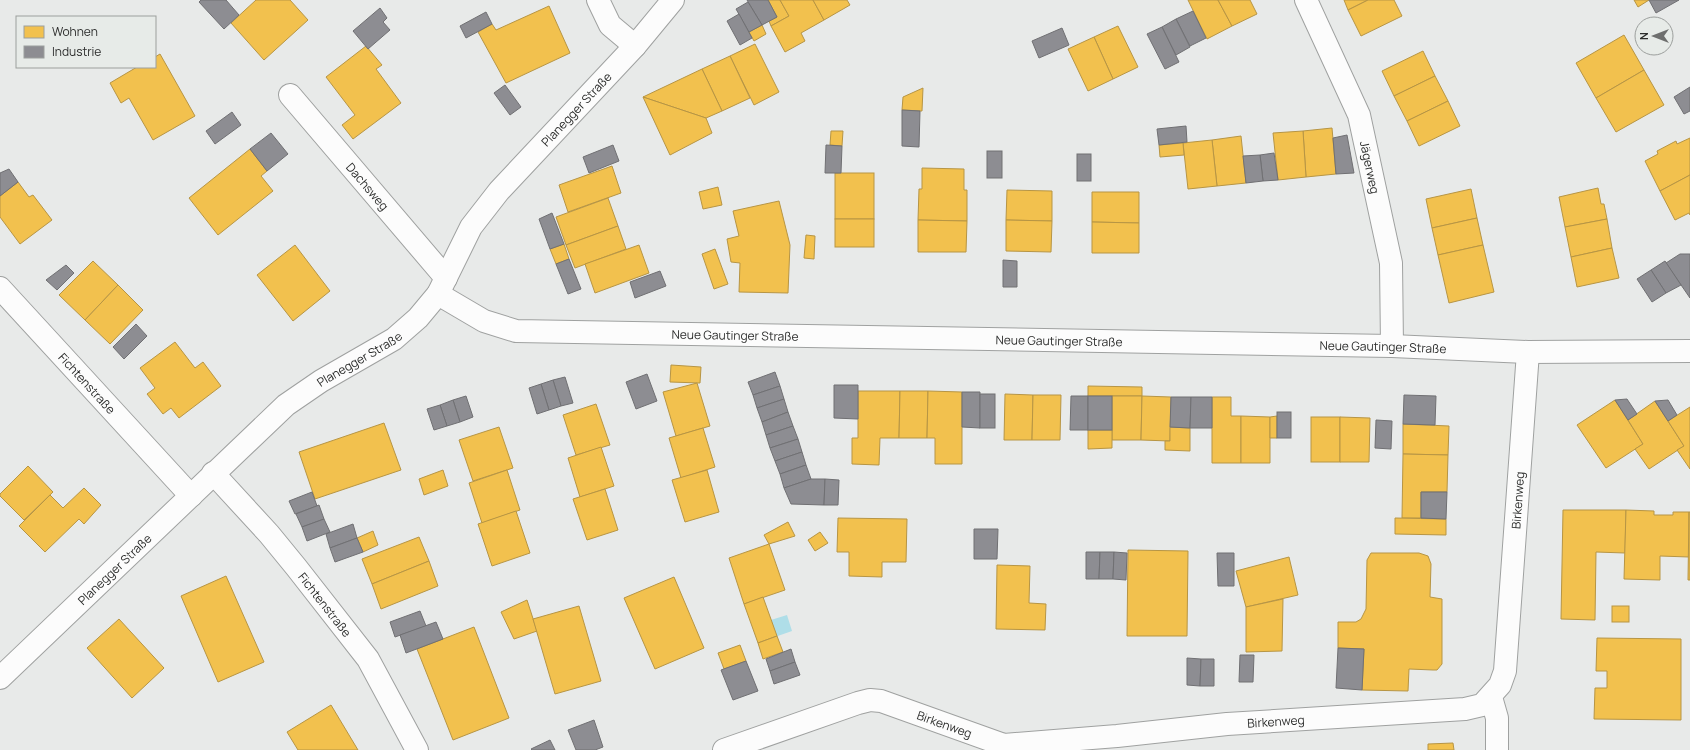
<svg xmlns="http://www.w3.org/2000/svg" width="1690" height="750" font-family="Manrope,sans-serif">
<rect width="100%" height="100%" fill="#e8eae9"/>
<polygon fill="#afdee8" points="787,615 792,631 758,643 752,626"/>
<g fill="#f2c14e" stroke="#b79544">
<polygon points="256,0 290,0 308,20 264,60 231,23"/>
<polygon points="768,0 780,0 789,16 771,26 769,21 777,17"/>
<polygon points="780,0 813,0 824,20 801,33 805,41 785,52 771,26 789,16"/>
<polygon points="813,0 847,0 850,5 824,20"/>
<polygon points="1188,0 1218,0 1232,26 1207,39"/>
<polygon points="1218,0 1250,0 1257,14 1232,26"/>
<polygon points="1344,0 1368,0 1348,10"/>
<polygon points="1368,0 1394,0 1402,16 1361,36 1348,10"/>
<polygon points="1634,0 1649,0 1638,7"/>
<polygon points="549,6 570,53 506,83 478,32 492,24 496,30"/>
<polygon points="762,25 766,34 754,41 749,32"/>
<polygon points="1118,26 1138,67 1113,79 1094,37"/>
<polygon points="1624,35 1644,70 1596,98 1576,63"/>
<polygon points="1094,37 1113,79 1088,91 1068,49"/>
<polygon points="755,44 779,92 754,105 730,56"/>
<polygon points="366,46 382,65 376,69 401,103 353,139 342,125 355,115 326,77"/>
<polygon points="1423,51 1435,76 1394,96 1382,71"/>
<polygon points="160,54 195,116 153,140 129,98 121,103 110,83 137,67 155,67 155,57"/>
<polygon points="730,56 750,98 722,111 702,69"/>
<polygon points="702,69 722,111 706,118 643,97"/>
<polygon points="1644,70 1664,105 1616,132 1596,98"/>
<polygon points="1435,76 1448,101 1407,121 1394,96"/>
<polygon points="923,88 922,111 902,110 903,97"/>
<polygon points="643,97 706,118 712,133 670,155"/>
<polygon points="1448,101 1460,126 1419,146 1407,121"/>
<polygon points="1332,128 1336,174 1306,177 1303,131"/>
<polygon points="831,131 843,131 842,146 830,145"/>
<polygon points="1303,131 1306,177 1278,180 1273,133"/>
<polygon points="1241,136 1246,183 1217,186 1212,140"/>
<polygon points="1690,138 1690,175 1660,191 1645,161 1658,154 1657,151 1676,141 1677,144"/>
<polygon points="1212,140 1217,186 1188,189 1183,143"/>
<polygon points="1183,143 1184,155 1160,157 1159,145"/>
<polygon points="250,149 267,171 261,176 273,191 218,235 189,198"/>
<polygon points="612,166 621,193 568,212 559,185"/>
<polygon points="922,168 964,169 964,190 967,190 967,221 918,220 919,189 922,189"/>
<rect x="835" y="173" width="39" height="46"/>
<polygon points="1690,175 1690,215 1689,213 1675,220 1660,191"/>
<polygon points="18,182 29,197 33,195 52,220 20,244 0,217 0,196"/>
<polygon points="718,187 722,205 703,209 699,192"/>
<polygon points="1598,188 1601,204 1604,204 1607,219 1565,227 1559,197"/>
<polygon points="1471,189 1477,218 1432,228 1426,199"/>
<polygon points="1007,190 1052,191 1052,221 1006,220"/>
<polygon points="1092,192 1139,192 1139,223 1092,222"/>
<polygon points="608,198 618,226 566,245 556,217"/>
<polygon points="779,201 790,245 788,293 739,292 740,263 731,262 727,239 739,236 733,211"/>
<polygon points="1477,218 1483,245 1438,255 1432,228"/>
<rect x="835" y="219" width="39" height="28"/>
<polygon points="1607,219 1612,248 1571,257 1565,227"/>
<polygon points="918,220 967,221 966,252 918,252"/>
<polygon points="1006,220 1052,221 1051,252 1006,251"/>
<polygon points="1092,222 1139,223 1139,253 1092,253"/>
<polygon points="618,226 626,249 575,268 566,245"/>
<polygon points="806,235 815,236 814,259 804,258"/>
<polygon points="564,244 569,259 556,264 550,249"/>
<polygon points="295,245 330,291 293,321 257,275"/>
<polygon points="639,245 649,273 595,293 585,264"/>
<polygon points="1483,245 1494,292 1449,303 1438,255"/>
<polygon points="1612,248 1619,278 1577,287 1571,257"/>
<polygon points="715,249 728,284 714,289 702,254"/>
<polygon points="93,261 118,285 85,320 59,295"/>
<polygon points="118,285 143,310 110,344 85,320"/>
<polygon points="175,342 195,368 203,362 221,386 179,418 171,408 163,414 147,394 155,388 140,368"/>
<polygon points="671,365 701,367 700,383 670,382"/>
<polygon points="697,383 710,426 676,436 663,392"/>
<polygon points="1088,386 1142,387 1142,396 1088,396"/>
<polygon points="858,391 900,391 899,438 880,438 879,465 852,464 852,438 858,438"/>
<polygon points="900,391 928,391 927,438 899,438"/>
<polygon points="928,391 962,392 962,464 935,464 935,438 927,438"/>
<polygon points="1005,394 1033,395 1032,440 1004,440"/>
<polygon points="1033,395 1061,395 1060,440 1032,440"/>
<polygon points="1112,396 1142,396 1141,440 1112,440"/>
<polygon points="1142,396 1171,397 1170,441 1141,440"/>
<polygon points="1212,397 1231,397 1231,416 1241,416 1241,463 1212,463"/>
<polygon points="1615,400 1643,444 1606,468 1577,425"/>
<polygon points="1655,401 1684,446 1649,469 1635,449 1643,444 1628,420"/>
<polygon points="596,404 610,445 576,455 563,415"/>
<polygon points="1690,407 1690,469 1677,450 1684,446 1668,421"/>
<polygon points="1241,416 1270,417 1270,463 1241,463"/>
<polygon points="1277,416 1277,438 1270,438 1270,417"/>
<rect x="1311" y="417" width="29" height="45"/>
<polygon points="1340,417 1370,418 1369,462 1340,462"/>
<polygon points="384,423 401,470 315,499 299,452"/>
<polygon points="1403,424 1449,426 1448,455 1403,454"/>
<polygon points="499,427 513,468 473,481 459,440"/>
<polygon points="1170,427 1190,428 1190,451 1165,450 1165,441 1170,441"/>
<polygon points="703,428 715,467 681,478 669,438"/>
<polygon points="1088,430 1112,430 1112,448 1088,449"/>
<polygon points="601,447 614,486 580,497 568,458"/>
<polygon points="1403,454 1448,455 1447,492 1421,492 1421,518 1402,518"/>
<polygon points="28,466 53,492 24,520 0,496 0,494"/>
<polygon points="443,470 448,486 424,495 419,479"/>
<polygon points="507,470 520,510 482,523 469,483"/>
<polygon points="707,470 719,512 685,522 672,480"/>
<polygon points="84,488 101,505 84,524 79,519 45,552 19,526 50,495 63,508"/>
<polygon points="605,489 618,530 587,540 573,499"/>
<polygon points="1563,510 1626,510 1625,553 1596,552 1595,620 1561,619"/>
<polygon points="1626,510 1654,511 1654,515 1673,515 1673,512 1689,512 1689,557 1660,556 1660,580 1624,579"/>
<polygon points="516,511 530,553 492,566 478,524"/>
<polygon points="1689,512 1690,512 1690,580 1688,580"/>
<polygon points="838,518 907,519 906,562 882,562 882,577 849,576 849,552 837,552"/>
<polygon points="1395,518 1446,519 1446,535 1395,534"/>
<polygon points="788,522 795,536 769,544 764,535"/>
<polygon points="373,531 378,545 363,552 357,538"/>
<polygon points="820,532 828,543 815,551 808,540"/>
<polygon points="419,537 429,561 372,584 362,559"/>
<polygon points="769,544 785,590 744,604 729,558"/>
<polygon points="1128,550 1188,551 1187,636 1127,636"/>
<polygon points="1371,553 1419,553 1428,556 1431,564 1430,597 1442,599 1442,664 1437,670 1433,670 1409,669 1408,691 1362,690 1364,649 1338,648 1338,622 1356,622 1361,619 1366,609 1367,560"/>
<polygon points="1289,557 1298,595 1246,607 1236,571"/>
<polygon points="429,561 438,586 381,609 372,584"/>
<polygon points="997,565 1030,566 1029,603 1046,604 1045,630 996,629"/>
<polygon points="226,576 264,662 218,682 181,596"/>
<polygon points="674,577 704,648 655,669 624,598"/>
<polygon points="763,597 777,636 758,643 744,604"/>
<polygon points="1283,599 1282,651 1246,652 1246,607"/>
<polygon points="527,600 537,631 514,639 501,612"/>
<polygon points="579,606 601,681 555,694 533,619"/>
<rect x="1612" y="606" width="17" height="16"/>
<polygon points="119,619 164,668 132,698 87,648"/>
<polygon points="474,627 509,718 453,740 417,649"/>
<polygon points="777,636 783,652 763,659 758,643"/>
<polygon points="1597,638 1681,639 1681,720 1594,719 1595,688 1607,688 1607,671 1596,671"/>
<polygon points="740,645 746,661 724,669 718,653"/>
<polygon points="331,705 358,750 298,750 287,732"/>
<polygon points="1453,743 1454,750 1428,750 1428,744"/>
</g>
<g fill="#8d8d92" stroke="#707073">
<polygon points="201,0 226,0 239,15 224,29 199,2"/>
<polygon points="747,0 768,0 777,17 762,25"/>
<polygon points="1649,0 1679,0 1656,13"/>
<polygon points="748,2 762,25 749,32 736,9"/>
<polygon points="380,8 387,18 383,22 390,30 368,49 353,31"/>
<polygon points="1193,11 1206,38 1190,46 1176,19"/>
<polygon points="486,12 492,24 466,38 460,26"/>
<polygon points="739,14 752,38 740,45 727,21"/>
<polygon points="1176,19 1190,47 1176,55 1162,27"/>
<polygon points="1162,27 1179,62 1165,69 1147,34"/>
<polygon points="1062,28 1069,45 1039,58 1032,41"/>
<polygon points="505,85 521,107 510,115 494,93"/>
<polygon points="1690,87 1690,111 1684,114 1674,97"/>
<polygon points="902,110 920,111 919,147 902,146"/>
<polygon points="232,112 241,125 215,144 206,131"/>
<polygon points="1186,126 1187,142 1159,145 1157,129"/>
<polygon points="271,133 288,154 267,171 250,149"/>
<polygon points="1347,135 1354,173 1336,174 1333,138"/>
<polygon points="613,145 619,161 589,173 583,157"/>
<polygon points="826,145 842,146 841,173 825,173"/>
<rect x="987" y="151" width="15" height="27"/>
<polygon points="1274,153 1278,180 1263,181 1260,155"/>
<rect x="1077" y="154" width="14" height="27"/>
<polygon points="1260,155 1263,181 1246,183 1243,156"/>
<polygon points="9,169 18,182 0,196 0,173"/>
<polygon points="552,213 564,244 550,249 539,219"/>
<polygon points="1680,254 1690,254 1690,298 1666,263"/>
<polygon points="569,259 581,289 568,294 556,264"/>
<polygon points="1003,260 1017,261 1017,287 1003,287"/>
<polygon points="1665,261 1681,285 1666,293 1651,270"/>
<polygon points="66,265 74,273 57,290 46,280"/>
<polygon points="1651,270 1666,293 1652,302 1637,279"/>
<polygon points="660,271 666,286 635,298 630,282"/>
<polygon points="136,324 147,336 124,359 113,347"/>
<polygon points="775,372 780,386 753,395 748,382"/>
<polygon points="647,374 657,401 636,409 626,382"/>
<polygon points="565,377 573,403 561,406 553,380"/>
<polygon points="553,380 561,406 549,410 541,384"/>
<polygon points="541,384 549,410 537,414 529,388"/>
<polygon points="834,385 858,385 858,419 834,418"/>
<polygon points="780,386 784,399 757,408 753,395"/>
<polygon points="962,392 980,392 980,428 962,427"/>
<rect x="980" y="394" width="15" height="34"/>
<polygon points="1404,395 1436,396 1435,425 1403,424"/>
<polygon points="466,396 473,417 460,422 453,400"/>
<polygon points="1071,396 1088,396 1088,430 1070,430"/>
<rect x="1088" y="396" width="24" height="34"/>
<polygon points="1171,397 1191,397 1190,428 1170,427"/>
<polygon points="1191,397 1212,397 1212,428 1190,428"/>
<polygon points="784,399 788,412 762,422 757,408"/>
<polygon points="1627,399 1637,414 1628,420 1615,400"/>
<polygon points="453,400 460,422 447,426 440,405"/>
<polygon points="1668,400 1677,415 1668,421 1655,401"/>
<polygon points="440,405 447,426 434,430 427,409"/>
<polygon points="788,412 793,426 766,435 762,422"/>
<rect x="1277" y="412" width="14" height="26"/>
<polygon points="1376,420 1392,421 1391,449 1375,448"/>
<polygon points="793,426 798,439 770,448 766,435"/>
<polygon points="798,439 802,452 775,461 770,448"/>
<polygon points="802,452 806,465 780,474 775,461"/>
<polygon points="806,465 811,479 784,488 780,474"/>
<polygon points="811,479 825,479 824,505 791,504 784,488"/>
<polygon points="825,479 839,480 838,505 824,505"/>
<polygon points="312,492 317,506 295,514 289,501"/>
<polygon points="1421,492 1447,492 1446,519 1421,518"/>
<polygon points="319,505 324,519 302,527 296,514"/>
<polygon points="324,519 330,532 307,541 302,527"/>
<polygon points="353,524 357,538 330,548 326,534"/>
<polygon points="974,529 998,529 997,559 974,559"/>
<polygon points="357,538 363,552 335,562 330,548"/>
<polygon points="1086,552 1100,552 1099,579 1086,579"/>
<polygon points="1100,552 1114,552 1113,579 1099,579"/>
<polygon points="1114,552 1127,553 1126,580 1113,579"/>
<polygon points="1217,553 1234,553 1234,586 1218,586"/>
<polygon points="420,611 426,626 395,637 390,622"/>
<polygon points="436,622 443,639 406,653 400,635"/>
<polygon points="1338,648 1364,649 1362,690 1336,688"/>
<polygon points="791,649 795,662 770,671 766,659"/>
<polygon points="1240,655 1254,655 1253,682 1239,682"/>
<polygon points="1187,658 1201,659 1200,686 1187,685"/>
<polygon points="1201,659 1214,659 1214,686 1200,686"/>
<polygon points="746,661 758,691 733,700 721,670"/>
<polygon points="795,662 800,675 774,684 770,671"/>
<polygon points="594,720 603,747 595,750 576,750 568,730"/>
<polygon points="550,740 555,750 532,750 531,749"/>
</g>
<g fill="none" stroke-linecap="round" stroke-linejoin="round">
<g stroke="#9fa1a0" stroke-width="24">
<g id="minor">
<polyline points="598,0 610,25 635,46"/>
<path id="s1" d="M1306,0L1359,115L1391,263L1392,346"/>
<path id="s2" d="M290,95L446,278"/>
<path id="s3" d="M0,288L191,496"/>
<path id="s4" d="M438,294L484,321L516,331L1392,346L1528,352L1690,351"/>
<path id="s5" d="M213,473L269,534L296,567L368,659L417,750"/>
<path id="s6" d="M0,678L286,405L321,381L394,339L418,318L438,294L471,227L499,191L635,46L673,0"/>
<polyline points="1491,697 1497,718 1497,750"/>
<path id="s7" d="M724,750L858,703L870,700L881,701L1004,745L1117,736L1227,724L1465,709L1482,705L1500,685L1505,671L1528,352"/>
</g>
</g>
<use href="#minor" stroke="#fcfcfc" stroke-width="22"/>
</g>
<g text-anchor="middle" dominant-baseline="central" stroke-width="4" stroke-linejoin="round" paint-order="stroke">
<g font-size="12" fill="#2c2d2c" stroke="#e7ebe8">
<text stroke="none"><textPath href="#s6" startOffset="818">Planegger Straße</textPath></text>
<text stroke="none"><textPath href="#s1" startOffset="180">Jägerweg</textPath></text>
<text stroke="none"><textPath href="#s2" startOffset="120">Dachsweg</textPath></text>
<text stroke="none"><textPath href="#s4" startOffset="306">Neue Gautinger Straße</textPath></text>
<text stroke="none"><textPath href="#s4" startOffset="630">Neue Gautinger Straße</textPath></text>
<text stroke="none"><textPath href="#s4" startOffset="954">Neue Gautinger Straße</textPath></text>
<text stroke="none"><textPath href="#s6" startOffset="482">Planegger Straße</textPath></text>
<text stroke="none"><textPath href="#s3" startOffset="129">Fichtenstraße</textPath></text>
<text stroke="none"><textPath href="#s7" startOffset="989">Birkenweg</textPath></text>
<text stroke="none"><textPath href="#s6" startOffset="158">Planegger Straße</textPath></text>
<text stroke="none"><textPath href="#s5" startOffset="173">Fichtenstraße</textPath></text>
<text stroke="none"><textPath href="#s7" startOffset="569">Birkenweg</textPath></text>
<text stroke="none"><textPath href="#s7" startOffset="233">Birkenweg</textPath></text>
</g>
</g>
<rect x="16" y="16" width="140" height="52" fill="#e7ebe8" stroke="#9c9f9d"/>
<rect x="24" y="26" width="20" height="12" fill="#f2c14e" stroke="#9c9f9d"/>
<text x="52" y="36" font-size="12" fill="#2c2d2c">Wohnen</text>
<rect x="24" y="46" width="20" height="12" fill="#8d8d92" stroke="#9c9f9d"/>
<text x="52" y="56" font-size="12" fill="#2c2d2c">Industrie</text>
<g transform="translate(1654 36) rotate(270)"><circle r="19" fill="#e7ebe8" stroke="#9c9f9d"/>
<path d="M0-3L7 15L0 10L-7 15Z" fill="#6e6f6e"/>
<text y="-6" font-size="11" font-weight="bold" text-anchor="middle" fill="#2c2d2c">N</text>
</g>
</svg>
